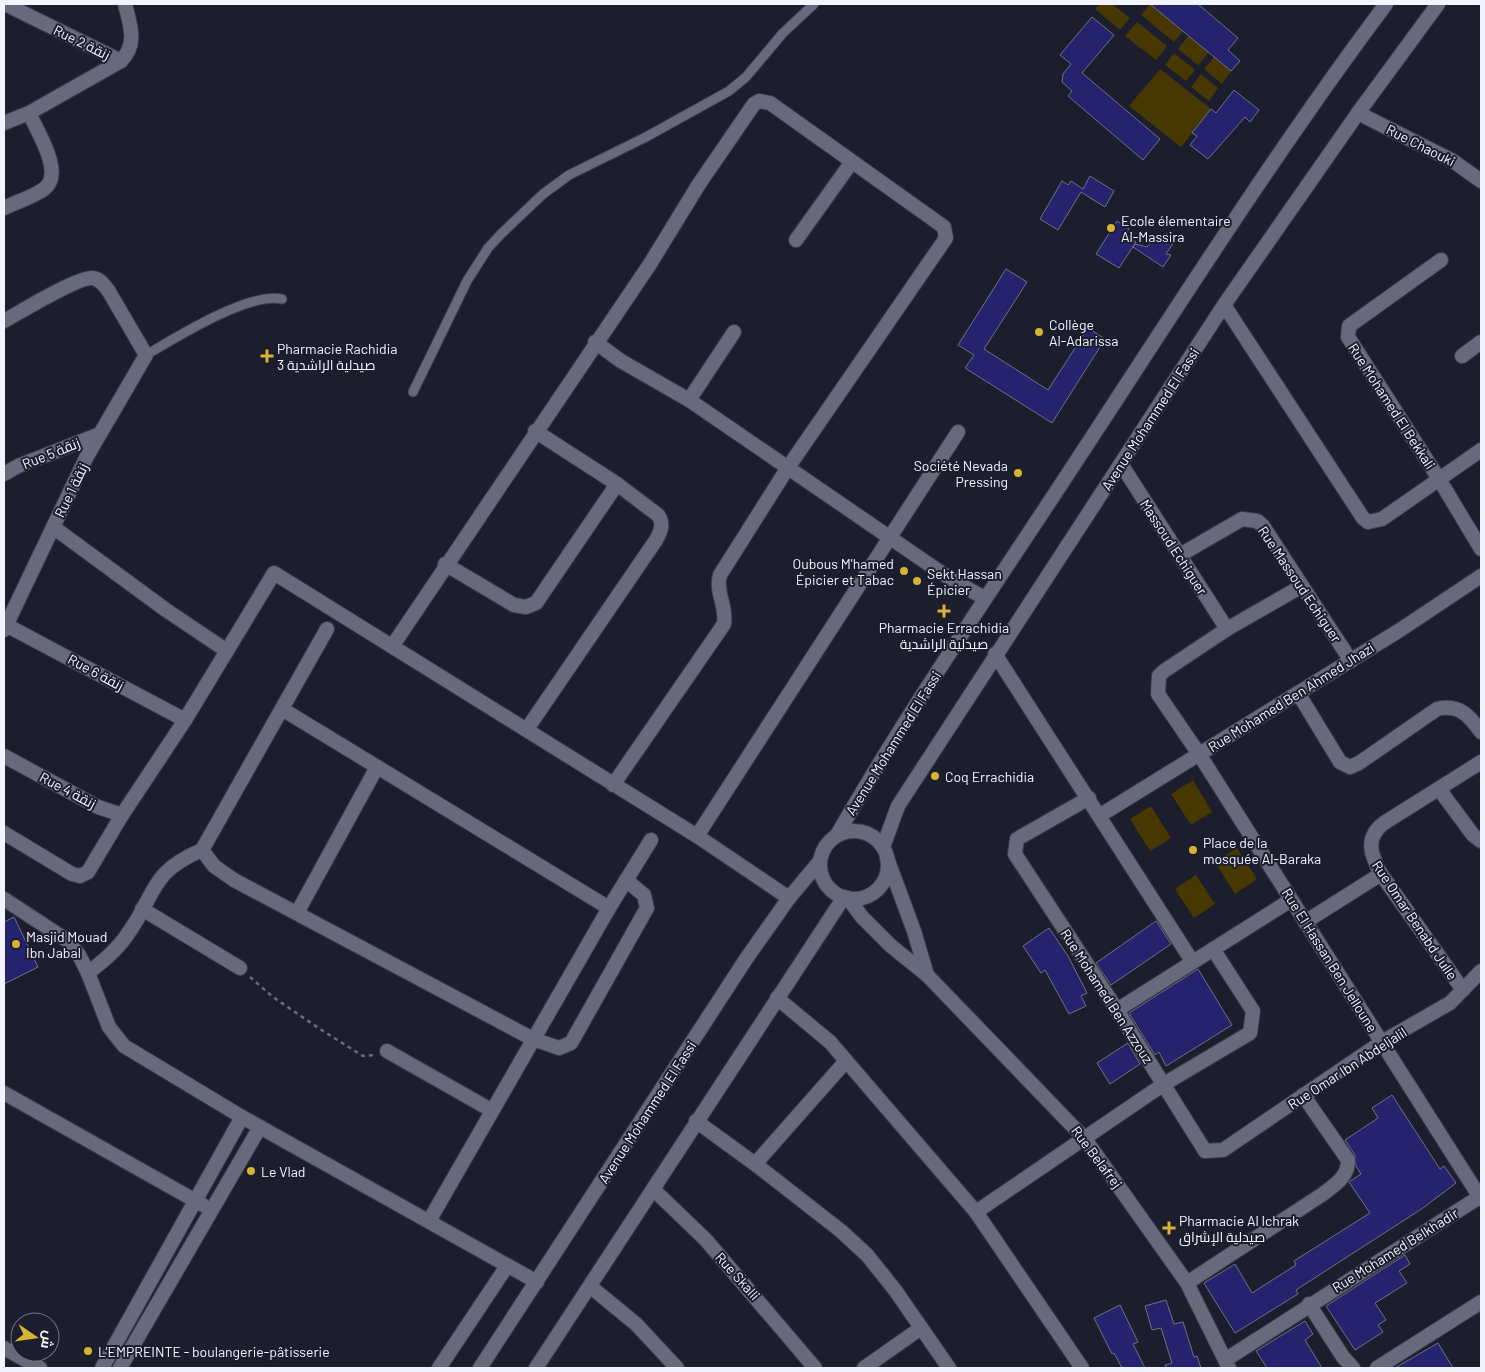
<svg xmlns="http://www.w3.org/2000/svg" width="1485" height="1372" font-family="Barlow,Cairo,sans-serif">
<rect width="100%" height="100%" fill="#1c1e2d"/>
<g fill="#463800">
<polygon points="1100,4 1112,4 1130,18 1120,30 1095,9"/>
<polygon points="1150,4 1183,31 1174,42 1141,15"/>
<polygon points="1137,22 1167,46 1156,60 1125,36"/>
<polygon points="1188,36 1209,52 1198,65 1178,49"/>
<polygon points="1174,53 1195,70 1186,81 1165,65"/>
<polygon points="1214,57 1231,71 1222,84 1204,69"/>
<polygon points="1160,69 1211,109 1181,147 1129,106"/>
<polygon points="1201,74 1218,88 1209,101 1191,87"/>
<polygon points="1193,780 1212,812 1191,825 1171,794"/>
<polygon points="1151,806 1171,838 1150,851 1130,819"/>
<polygon points="1237,848 1257,879 1235,894 1215,862"/>
<polygon points="1196,875 1215,904 1194,918 1175,889"/>
</g>
<g fill="#25226e" stroke="#6e7183">
<polygon points="1150,4 1198,4 1238,38 1228,50 1240,61 1231,71"/>
<polygon points="1092,17 1114,35 1082,73 1160,139 1143,160 1068,96 1072,91 1062,82 1063,74 1071,64 1060,55"/>
<polygon points="1234,90 1259,110 1250,122 1245,117 1208,159 1190,145 1197,136 1192,133 1211,109 1216,113"/>
<polygon points="1090,176 1114,191 1105,207 1081,192 1058,230 1040,219 1062,181 1068,185 1071,181 1083,189"/>
<polygon points="1117,221 1129,229 1125,235 1136,242 1119,268 1096,254"/>
<polygon points="1166,233 1176,239 1166,254 1171,255 1163,267 1133,247 1135,244 1147,247 1155,236 1161,240"/>
<polygon points="1006,269 1027,282 984,349 1048,390 1088,328 1105,339 1052,423 965,368 974,355 958,345"/>
<polygon points="14,917 38,967 4,984 4,922"/>
<polygon points="1156,921 1171,944 1111,985 1096,963"/>
<polygon points="1049,928 1068,956 1087,993 1081,996 1086,1006 1069,1014 1045,970 1041,973 1023,946"/>
<polygon points="1198,969 1232,1025 1166,1066 1159,1052 1155,1055 1129,1013"/>
<polygon points="1128,1043 1140,1064 1110,1084 1097,1063"/>
<polygon points="1392,1095 1440,1169 1444,1166 1456,1183 1423,1208 1296,1290 1298,1294 1235,1333 1204,1283 1235,1264 1252,1293 1296,1265 1294,1261 1370,1213 1349,1182 1361,1174 1356,1166 1355,1155 1345,1140 1378,1118 1372,1108"/>
<polygon points="1405,1255 1410,1264 1399,1271 1407,1283 1375,1303 1386,1320 1378,1325 1383,1332 1355,1350 1326,1306"/>
<polygon points="1166,1300 1174,1324 1183,1322 1194,1357 1197,1356 1201,1368 1166,1368 1165,1365 1172,1363 1161,1328 1152,1330 1145,1306"/>
<polygon points="1120,1305 1138,1342 1133,1344 1145,1368 1122,1368 1114,1353 1112,1354 1094,1318"/>
<polygon points="1305,1321 1313,1334 1305,1340 1322,1368 1267,1368 1256,1351"/>
<polygon points="1438,1343 1453,1368 1395,1368"/>
</g>
<g fill="none" stroke-linecap="round" stroke-linejoin="round">
<g stroke="#3b3c48" stroke-width="11">
<g id="service">
<path d="M146,355C177,337 248,292 282,299"/>
<polyline points="413,392 467,281 488,248 501,234 543,194 569,175 646,137 729,91 746,77 783,33 814,4"/>
</g>
</g>
<g stroke="#3b3c48" stroke-width="16">
<g id="minor">
<polyline points="5,4 121,61"/>
<polyline points="1358,113 1453,161 1481,181"/>
<path d="M4,123L29,113L121,61C138,44 130,25 125,4"/>
<path d="M4,208C16,202 33,197 44,189C65,174 37,131 29,113"/>
<polyline points="796,240 851,163"/>
<polyline points="1441,260 1349,326 1348,337 1439,479 1481,549"/>
<polyline points="1224,305 1363,518 1368,522 1382,519 1481,450"/>
<path d="M4,321C20,312 79,276 93,278C100,279 104,285 108,290L146,355L86,458L4,630"/>
<polyline points="595,342 621,361 689,400 943,574 984,598"/>
<polyline points="1462,356 1481,342"/>
<polyline points="689,400 734,332"/>
<polyline points="1121,464 1227,629"/>
<polyline points="4,474 18,466 100,434"/>
<polyline points="53,527 166,610 227,651"/>
<polyline points="1180,555 1242,519 1257,521 1263,526 1351,661"/>
<polyline points="445,564 514,605 526,607 536,603 617,484"/>
<polyline points="1302,586 1227,629 1164,671 1159,676 1158,694 1199,754 1481,1199"/>
<polyline points="6,625 185,720"/>
<path d="M393,645L650,264L699,184L754,104L759,101L770,103L944,227L946,238L787,469L720,575C715,592 727,606 724,624L613,785"/>
<polyline points="995,654 1192,961"/>
<path d="M1298,693L1340,762L1350,767L1359,763L1437,709C1459,704 1469,715 1481,732"/>
<polyline points="282,709 609,908"/>
<path d="M527,729L656,540C661,531 664,524 658,515L617,484L535,431"/>
<polyline points="4,756 98,807 122,815 185,720 274,573 697,836 789,898"/>
<polyline points="1439,789 1473,835 1481,841"/>
<polyline points="1089,798 1017,839 1015,854 1117,1010 1205,1151 1223,1150 1382,1042 1450,1003 1481,971"/>
<polyline points="1099,816 1400,630 1481,576"/>
<polyline points="4,833 72,874 80,876 88,872 122,815"/>
<polyline points="697,836 958,432"/>
<polyline points="202,850 214,866 234,880 533,1039 559,1048 571,1043 647,908 644,895 626,880"/>
<polyline points="887,858 914,931 927,975"/>
<polyline points="848,898 862,917 891,946 927,975 1085,1139 1187,1283 1229,1368"/>
<polyline points="4,899 68,941 79,955 88,973 109,1027 124,1046 242,1117 537,1282"/>
<polyline points="142,909 240,968"/>
<polyline points="297,913 377,767"/>
<polyline points="1305,922 1381,874"/>
<path d="M88,973C102,962 117,950 127,935C157,894 148,873 202,850L327,629"/>
<path d="M1463,990L1381,874C1371,855 1364,838 1384,823L1481,762"/>
<polyline points="777,998 830,1042 976,1212 1082,1368"/>
<polyline points="1117,1010 1291,900"/>
<polyline points="387,1051 491,1110"/>
<polyline points="4,1093 203,1205"/>
<polyline points="696,1121 755,1164 841,1231 867,1255 895,1290 949,1368"/>
<polyline points="755,1164 846,1061"/>
<polyline points="653,1189 706,1240 815,1368"/>
<polyline points="976,1212 1164,1084 1250,1033 1253,1011 1213,949"/>
<polyline points="429,1221 609,908 651,840"/>
<path d="M1187,1283L1323,1194C1336,1184 1348,1177 1348,1160L1303,1095"/>
<polyline points="591,1287 636,1324 677,1368"/>
<polyline points="1309,1304 1343,1357 1353,1368"/>
<polyline points="4,1348 40,1368"/>
<polyline points="1225,1360 1481,1196"/>
<polyline points="102,1368 242,1117"/>
<polyline points="120,1368 260,1127"/>
<polyline points="439,1368 507,1266"/>
<polyline points="864,1368 921,1328"/>
<polyline points="1377,1368 1481,1302"/>
</g>
</g>
<g stroke="#3b3c48" stroke-width="16">
<g id="secondary">
<circle cx="854" cy="865" r="34"/>
<path d="M837,835C911,706 996,584 1077,460C1178,306 1276,151 1386,4"/>
<polyline points="883,847 898,806 1224,305 1358,113 1438,4"/>
<polyline points="480,1368 746,959 789,898 820,861"/>
<polyline points="536,1368 844,897"/>
</g>
</g>
<polyline stroke="#696b79" stroke-width="2.5" stroke-dasharray="4 4" stroke-linecap="butt" points="250,977 273,997 320,1029 363,1056 375,1055"/>
<use href="#service" stroke="#676a7c" stroke-width="9"/>
<use href="#minor" stroke="#676a7c" stroke-width="14"/>
<use href="#secondary" stroke="#676a7c" stroke-width="14"/>
</g>
<g fill="#d6b534" stroke="#1c1e2d" stroke-width="2">
<circle cx="1111" cy="228" r="5"/>
<circle cx="1039" cy="332" r="5"/>
<path d="M264.5 348.5h5v5h5v5h-5v5h-5v-5h-5v-5h5z"/>
<circle cx="1018" cy="473" r="5"/>
<circle cx="904" cy="571" r="5"/>
<circle cx="917" cy="581" r="5"/>
<path d="M941.5 603.5h5v5h5v5h-5v5h-5v-5h-5v-5h5z"/>
<circle cx="935" cy="776" r="5"/>
<circle cx="1193" cy="850" r="5"/>
<circle cx="16" cy="944" r="5"/>
<circle cx="251" cy="1171" r="5"/>
<path d="M1166.5 1220.5h5v5h5v5h-5v5h-5v-5h-5v-5h5z"/>
<circle cx="88" cy="1351" r="5"/>
</g>
<g text-anchor="middle" dominant-baseline="central" stroke-width="4" stroke-linejoin="round" paint-order="stroke">
<g font-size="14" fill="#f2f4ff" stroke="#1c1e2d">
<text transform="translate(82 42) rotate(26)">Rue 2 زنقة</text>
<text transform="translate(1421 145) rotate(27)">Rue Chaouki</text>
<text transform="translate(1392 406) rotate(57)">Rue Mohamed El Bekkali</text>
<text transform="translate(1150 419) rotate(-57)">Avenue Mohammed El Fassi</text>
<text transform="translate(51 453) rotate(-22)">Rue 5 زنقة</text>
<text transform="translate(71 490) rotate(-64)">Rue 1 زنقة</text>
<text transform="translate(1174 547) rotate(57)">Massoud Echiguer</text>
<text transform="translate(1300 584) rotate(56)">Rue Massoud Echiguer</text>
<text transform="translate(96 672) rotate(28)">Rue 6 زنقة</text>
<text transform="translate(1291 697) rotate(-32)">Rue Mohamed Ben Ahmed Jhazi</text>
<text transform="translate(893 743) rotate(-58)">Avenue Mohammed El Fassi</text>
<text transform="translate(68 790) rotate(28)">Rue 4 زنقة</text>
<text transform="translate(1415 920) rotate(56)">Rue Omar Benabd Julle</text>
<text transform="translate(1330 960) rotate(58)">Rue El Hassan Ben Jelloune</text>
<text transform="translate(1107 996) rotate(57)">Rue Mohamed Ben Azzouz</text>
<text transform="translate(1347 1068) rotate(-33)">Rue Omar Ibn Abdeljalil</text>
<text transform="translate(647 1112) rotate(-57)">Avenue Mohammed El Fassi</text>
<text transform="translate(1097 1157) rotate(53)">Rue Belafrej</text>
<text transform="translate(1395 1250) rotate(-32)">Rue Mohamed Belkhadir</text>
<text transform="translate(738 1276) rotate(48)">Rue Skalli</text>
</g>
<g font-size="14" fill="#f2f4ff" stroke="#1c1e2d" text-anchor="start">
<text x="1121" y="220">Ecole élementaire<tspan x="1121" dy="16">Al-Massira</tspan></text>
<text x="1049" y="324">Collège<tspan x="1049" dy="16">Al-Adarissa</tspan></text>
<text x="277" y="348">Pharmacie Rachidia<tspan x="277" dy="16">3 صيدلية الراشدية</tspan></text>
<text x="1008" y="465" text-anchor="end">Société Nevada<tspan x="1008" dy="16">Pressing</tspan></text>
<text x="894" y="563" text-anchor="end">Oubous M'hamed<tspan x="894" dy="16">Épicier et Tabac</tspan></text>
<text x="927" y="573">Sekt Hassan<tspan x="927" dy="16">Épicier</tspan></text>
<text x="944" y="627" text-anchor="middle">Pharmacie Errachidia<tspan x="944" dy="16">صيدلية الراشدية</tspan></text>
<text x="945" y="776">Coq Errachidia</text>
<text x="1203" y="842">Place de la<tspan x="1203" dy="16">mosquée Al-Baraka</tspan></text>
<text x="26" y="936">Masjid Mouad<tspan x="26" dy="16">Ibn Jabal</tspan></text>
<text x="261" y="1171">Le Vlad</text>
<text x="1179" y="1220">Pharmacie Al Ichrak<tspan x="1179" dy="16">صيدلية الإشراق</tspan></text>
<text x="98" y="1351">L’EMPREINTE - boulangerie-pâtisserie</text>
</g>
</g>
<rect width="1485" height="1372" fill="none" stroke="#f2f4ff" stroke-width="10"/>
<g transform="translate(35 1337) rotate(103)"><circle r="24" fill="#1c1e2d" stroke="#727481"/>
<path d="M0-4L9 19L0 12L-9 19Z" fill="#d6b534"/>
<text y="-8" font-size="14" font-weight="bold" text-anchor="middle" fill="#f2f4ff">ش</text>
</g>
</svg>
